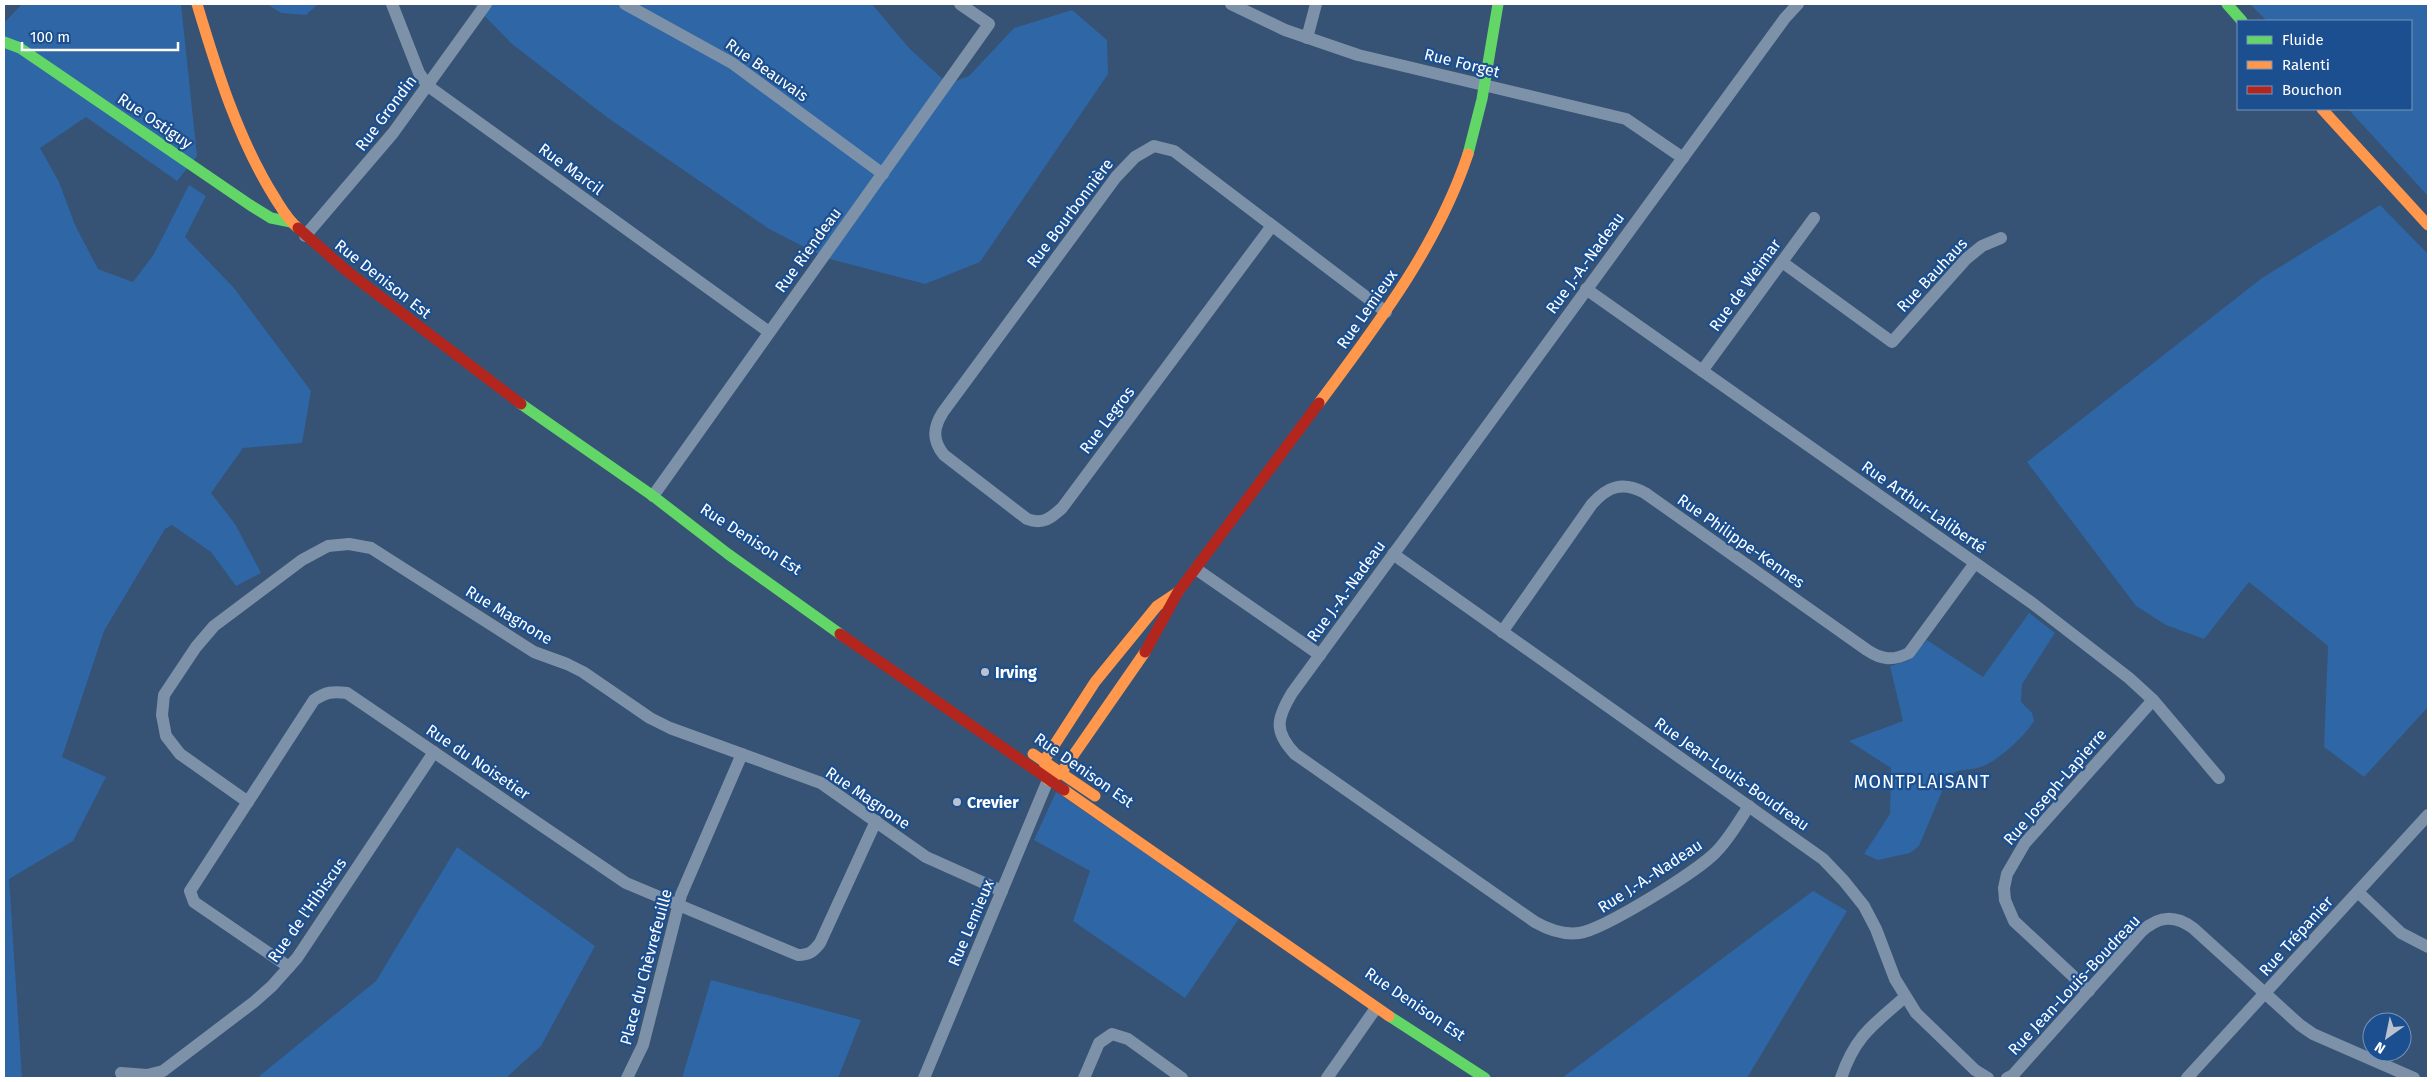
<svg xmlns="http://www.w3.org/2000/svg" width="2432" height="1082" font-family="'Fira Sans',sans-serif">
<rect width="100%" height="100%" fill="#365274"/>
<g fill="#2f66a5">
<polygon points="22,4 181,4 197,156 177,181 86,117 40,148 59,182 75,225 98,269 133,282 154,254 189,185 206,196 185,237 234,288 311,391 302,443 243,448 211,493 235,524 261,573 236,586 211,552 172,525 165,529 104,631 62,757 106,777 73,841 9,879 22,1078 4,1078 4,23"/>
<polygon points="267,4 318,4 306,15 281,13"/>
<polygon points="473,4 872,4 909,48 948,84 969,76 1014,28 1072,10 1107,40 1108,74 980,262 925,284 826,258 769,229 608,118 512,44"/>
<polygon points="2250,4 2428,4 2428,196 2348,109 2411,109 2411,21 2267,21"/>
<polygon points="2380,205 2428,254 2428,707 2364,777 2324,747 2328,646 2249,582 2204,639 2166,625 2136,606 2027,462 2262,278"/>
<path d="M2029,613L2055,633L2022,684L2021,702L2032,713L2034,721C2025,736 1998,761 1981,767C1966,772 1962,766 1948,777L1919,846L1910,853L1878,860L1864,854L1890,814L1891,768L1849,741L1903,721L1890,666L1908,661L1927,640L1983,677Z"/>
<polygon points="1056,792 1240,917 1185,998 1073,921 1090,871 1034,840"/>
<polygon points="457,847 595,946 541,1046 506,1078 257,1078 376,981"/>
<polygon points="1813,891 1847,911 1747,1078 1562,1078"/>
<polygon points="711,980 861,1020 838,1078 682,1078"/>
</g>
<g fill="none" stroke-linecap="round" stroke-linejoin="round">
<g stroke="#7d92a8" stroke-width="12">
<polyline points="392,4 419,73 428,86 769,332"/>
<polyline points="625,4 732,63 883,174"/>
<polyline points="1231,4 1285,30 1358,55 1626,119 1683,158"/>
<polyline points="1307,38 1316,4"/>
<path d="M1271,227L1062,508C1051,518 1043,525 1027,519L944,455C932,440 933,428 943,412L1116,177L1135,157L1154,146L1174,151L1386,312"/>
<polyline points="305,236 393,133 486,4"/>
<polyline points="1782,262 1892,342 1966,259 1982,246 2001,238"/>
<polyline points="1586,289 2032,603 2129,678 2153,700 2219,778"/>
<polyline points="1702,371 1814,218"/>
<polyline points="653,496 989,24 960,4"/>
<polyline points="1393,554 1823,859 1844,881 1864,906 1876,929 1895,979 1916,1013 1975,1070 1988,1078"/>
<polyline points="1196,569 1320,655"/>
<path d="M1502,632L1592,504C1608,486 1623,481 1645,493L1867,650C1882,660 1893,661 1909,653L1975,563"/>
<polyline points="248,802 180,754 166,736 162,715 164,695 196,647 214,626 302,560 328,546 349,544 371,548 534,652 567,664 583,672 650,718 670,728 821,783 926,857 1002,891"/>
<path d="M1749,806C1739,821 1729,839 1716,852C1698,871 1603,930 1579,933C1563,935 1549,930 1535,922L1295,754C1273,731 1277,718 1292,693L1785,18L1798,4"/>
<polyline points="2358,892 2401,933 2428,947"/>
<path d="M289,967L194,902L190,891L314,700C326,692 333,691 347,693L626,883L798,955C809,955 813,952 820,943L876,821"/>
<polyline points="2089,991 2014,921 2005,900 2004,888 2007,874 2025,843 2153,700"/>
<polyline points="121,1073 147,1075 163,1071 254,1002 272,986 297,958 434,752"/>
<polyline points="627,1078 643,1045 681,895 742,754"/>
<polyline points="924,1078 1048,780"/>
<polyline points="1084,1078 1099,1043 1112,1034 1128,1039 1182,1078"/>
<polyline points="1327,1078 1376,1008"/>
<path d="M1841,1078C1855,1036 1873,1025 1905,997"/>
<path d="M2007,1078L2013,1075L2141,932C2158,916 2174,914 2193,928L2300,1025L2313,1034L2414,1078"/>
<polyline points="2187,1078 2428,815"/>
</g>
<g stroke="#63d668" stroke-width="11">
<polyline points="2227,4 2242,21"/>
<polyline points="4,42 20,48 250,205 271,218 291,222"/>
<polyline points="1468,154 1482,99 1498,4"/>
<polyline points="521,404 653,496 728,554 840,634"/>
<polyline points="1389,1016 1485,1078"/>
</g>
<g stroke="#ff974d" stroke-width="11">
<path d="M197,4C217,71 238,139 275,198C282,209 288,220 298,228"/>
<polyline points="2322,109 2428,225"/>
<path d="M1319,403C1377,325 1437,247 1468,154"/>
<polyline points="1145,652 1061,773 1048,780 1044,761 1095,682 1157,606 1178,592"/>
<polyline points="1033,754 1095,796"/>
<polyline points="1064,790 1389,1016"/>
</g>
<g stroke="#b3261e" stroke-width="11">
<polyline points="298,228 348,272 521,404"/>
<polyline points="840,634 1064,790"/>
<polyline points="1145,652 1178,592 1319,403"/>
</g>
</g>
<g fill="#b9c2ce" stroke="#1b4f8f" stroke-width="2">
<circle cx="985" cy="672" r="5"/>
<circle cx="957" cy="802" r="5"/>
</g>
<g text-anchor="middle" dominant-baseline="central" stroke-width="4.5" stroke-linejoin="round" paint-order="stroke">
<g font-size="16" fill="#fff" stroke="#1b4f8f">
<text transform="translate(1462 63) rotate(14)">Rue Forget</text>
<text transform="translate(767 70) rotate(35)">Rue Beauvais</text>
<text transform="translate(386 113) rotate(-53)">Rue Grondin</text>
<text transform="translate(155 121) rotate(34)">Rue Ostiguy</text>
<text transform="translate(571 169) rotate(36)">Rue Marcil</text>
<text transform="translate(1070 213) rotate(-53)">Rue Bourbonnière</text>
<text transform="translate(808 250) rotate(-54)">Rue Riendeau</text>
<text transform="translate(1585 263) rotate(-54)">Rue J.-A.-Nadeau</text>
<text transform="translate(1932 275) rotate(-47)">Rue Bauhaus</text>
<text transform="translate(383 279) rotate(38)">Rue Denison Est</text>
<text transform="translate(1745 285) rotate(-54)">Rue de Weimar</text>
<text transform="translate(1367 309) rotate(-55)">Rue Lemieux</text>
<text transform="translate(1107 420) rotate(-53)">Rue Legros</text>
<text transform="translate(1924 507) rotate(35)">Rue Arthur-Laliberté</text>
<text transform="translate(751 539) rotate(33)">Rue Denison Est</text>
<text transform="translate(1741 541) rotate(35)">Rue Philippe-Kennes</text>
<text transform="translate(1346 591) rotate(-54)">Rue J.-A.-Nadeau</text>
<text transform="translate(509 615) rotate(31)">Rue Magnone</text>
<text transform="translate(478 762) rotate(34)">Rue du Noisetier</text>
<text transform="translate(1084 770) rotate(35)">Rue Denison Est</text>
<text transform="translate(1732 774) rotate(35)">Rue Jean-Louis-Boudreau</text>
<text transform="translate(2055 787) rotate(-49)">Rue Joseph-Lapierre</text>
<text transform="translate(868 798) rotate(34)">Rue Magnone</text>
<text transform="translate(1650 876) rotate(-33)">Rue J.-A.-Nadeau</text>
<text transform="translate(307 910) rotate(-55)">Rue de l'Hibiscus</text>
<text transform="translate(971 923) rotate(-67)">Rue Lemieux</text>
<text transform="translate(2296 936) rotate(-48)">Rue Trépanier</text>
<text transform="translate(646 967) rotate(-75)">Place du Chèvrefeuille</text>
<text transform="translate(2074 985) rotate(-47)">Rue Jean-Louis-Boudreau</text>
<text transform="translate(1415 1004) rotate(34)">Rue Denison Est</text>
</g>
<g font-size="16" font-weight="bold" fill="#fff" stroke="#1b4f8f" text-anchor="start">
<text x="995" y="672">Irving</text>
<text x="967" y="802">Crevier</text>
</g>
<g font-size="18" letter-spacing="1" fill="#fff" stroke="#1b4f8f">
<text x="1922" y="782">MONTPLAISANT</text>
</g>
</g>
<rect width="2432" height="1082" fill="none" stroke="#ffffff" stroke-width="10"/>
<rect x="2237" y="20" width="175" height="90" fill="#1b4f8f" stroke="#7695bc"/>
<rect x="2247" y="36" width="25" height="8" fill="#63d668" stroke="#7695bc"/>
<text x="2282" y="45" font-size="15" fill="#ffffff">Fluide</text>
<rect x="2247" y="61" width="25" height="8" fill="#ff974d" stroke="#7695bc"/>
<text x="2282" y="70" font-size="15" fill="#ffffff">Ralenti</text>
<rect x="2247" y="86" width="25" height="8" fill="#b3261e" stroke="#7695bc"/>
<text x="2282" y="95" font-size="15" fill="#ffffff">Bouchon</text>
<g transform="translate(2387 1037) rotate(213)"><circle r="24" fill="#1b4f8f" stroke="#7695bc"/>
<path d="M0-4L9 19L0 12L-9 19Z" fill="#b9c2ce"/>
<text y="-8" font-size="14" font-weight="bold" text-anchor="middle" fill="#ffffff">N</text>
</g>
<path d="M22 42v8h156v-8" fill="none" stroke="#ffffff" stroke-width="2.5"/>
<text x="30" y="42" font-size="15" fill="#ffffff" stroke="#1b4f8f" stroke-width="4" paint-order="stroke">100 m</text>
</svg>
